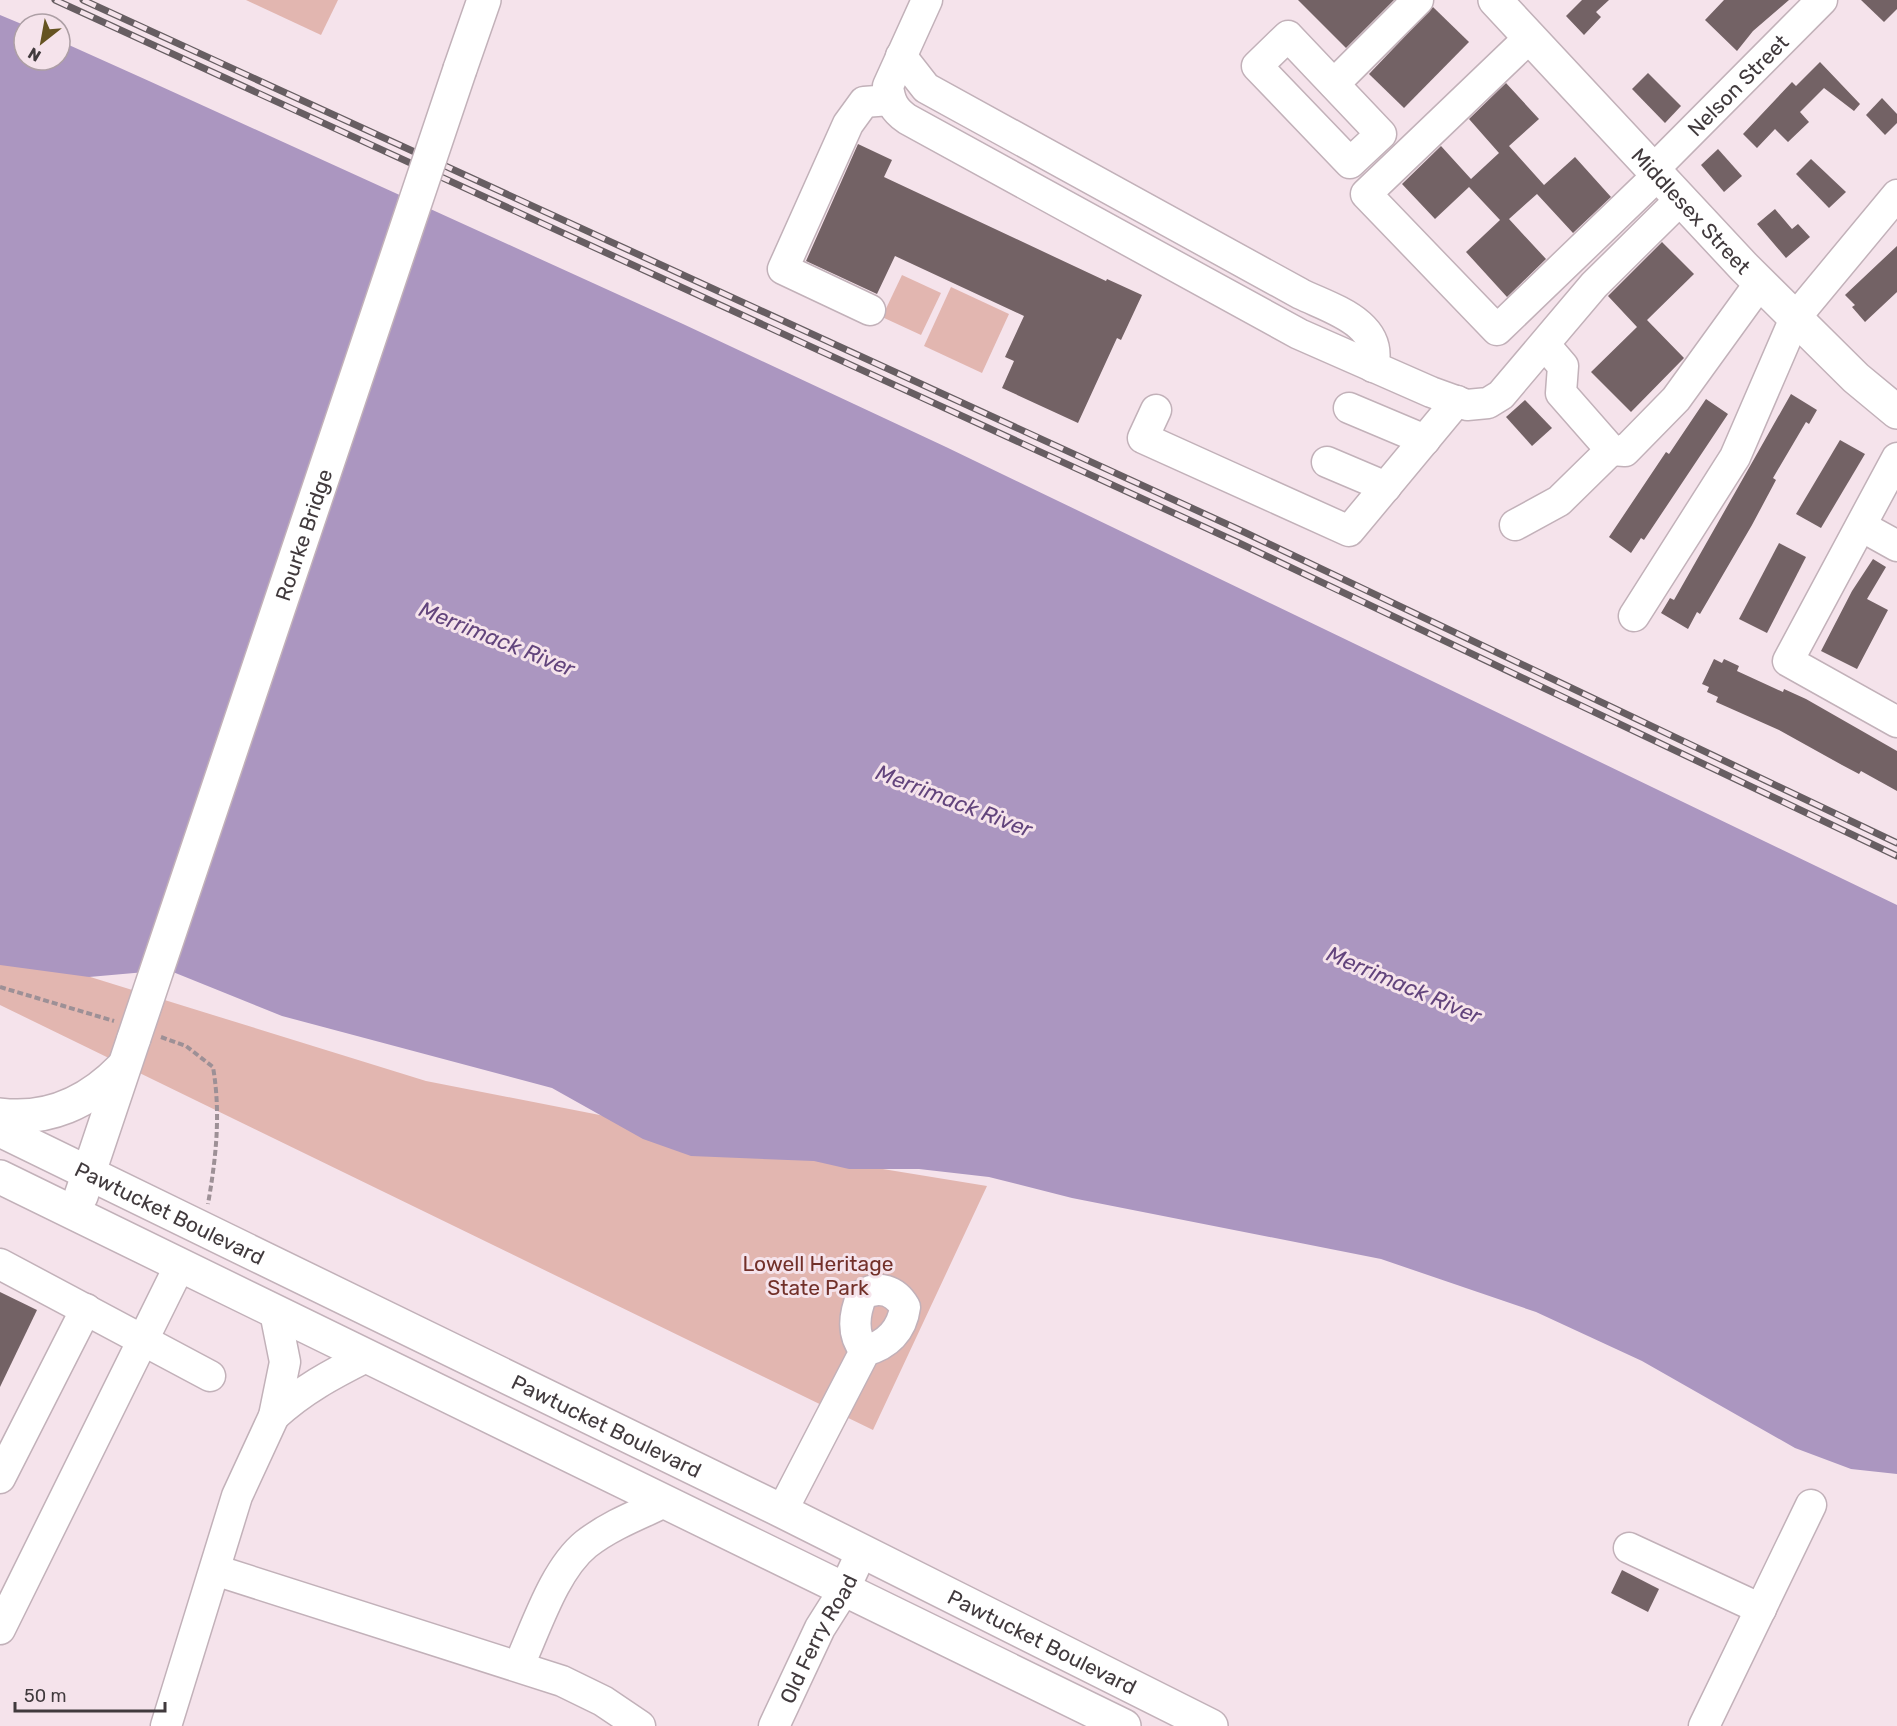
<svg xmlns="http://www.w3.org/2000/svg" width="1897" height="1726" font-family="Rubik,sans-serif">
<rect width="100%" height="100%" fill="#f5e3eb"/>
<g fill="#e2b6b0">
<polygon points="246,0 338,0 321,35"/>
<polygon points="902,275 941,293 921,335 882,317"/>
<polygon points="951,287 1009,314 982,373 924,346"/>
<polygon points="0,949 426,1081 840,1162 987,1186 873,1430 0,1005"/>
</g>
<polygon fill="#ab96c0" points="0,15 24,25 24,60 60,60 60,41 149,81 683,324 946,447 1897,905 1897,1474 1851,1469 1795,1448 1642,1361 1536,1312 1381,1259 1072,1198 989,1177 919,1169 849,1169 814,1161 691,1156 643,1139 552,1088 282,1016 168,970 89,977 0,965"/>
<g fill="#736265">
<polygon points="1298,0 1394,0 1346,48"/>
<polygon points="1582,0 1609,0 1596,12 1601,17 1584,35 1566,16"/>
<polygon points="1724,0 1789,0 1753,31 1737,51 1705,20"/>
<polygon points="1861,0 1897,0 1897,9 1884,22"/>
<polygon points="1433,7 1469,42 1404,108 1369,74"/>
<polygon points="1820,62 1860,104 1854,111 1824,88 1800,112 1809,122 1788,142 1775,129 1757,148 1743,134 1792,82 1796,86"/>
<polygon points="1648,73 1681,106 1665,123 1632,89"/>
<polygon points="1506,83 1539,119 1509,146 1544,185 1575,157 1611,197 1573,233 1537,194 1509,219 1546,259 1507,297 1466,252 1500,220 1469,187 1435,219 1402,184 1441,146 1471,179 1499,153 1469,119"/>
<polygon points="1882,98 1897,114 1897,123 1885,135 1866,115"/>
<polygon points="858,144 892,160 884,177 1106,281 1107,279 1142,295 1121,340 1117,338 1078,423 1002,388 1014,361 1005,357 1024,316 895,256 877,294 806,261"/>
<polygon points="1718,149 1742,176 1724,192 1701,165"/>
<polygon points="1811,159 1846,192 1829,208 1796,174"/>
<polygon points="1775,209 1792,229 1798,224 1810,237 1786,258 1757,224"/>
<polygon points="1662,242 1694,274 1647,320 1684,358 1631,412 1591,372 1637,327 1608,296"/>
<polygon points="1897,246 1897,292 1865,322 1852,307 1855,305 1845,295"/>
<polygon points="1791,394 1817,410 1809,424 1806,422 1773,478 1776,480 1752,525 1700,614 1697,612 1688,629 1661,613 1670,598 1674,600"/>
<polygon points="1706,399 1728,414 1644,540 1641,538 1631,553 1609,537 1666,452 1669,454"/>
<polygon points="1525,400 1552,428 1532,446 1506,417"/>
<polygon points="1840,440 1865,454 1821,528 1796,514"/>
<polygon points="1779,543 1806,557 1767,633 1739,619"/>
<polygon points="1873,559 1886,567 1867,599 1888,610 1857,669 1821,651 1852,591"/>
<polygon points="1714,659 1722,663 1724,659 1739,666 1737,671 1783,692 1784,689 1806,699 1897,751 1897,791 1861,771 1859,774 1842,765 1779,730 1716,702 1718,697 1707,692 1709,687 1702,684"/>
<polygon points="0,1292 37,1310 0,1387"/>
<polygon points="1622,1570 1659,1589 1648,1612 1611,1593"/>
</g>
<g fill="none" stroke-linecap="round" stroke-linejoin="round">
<g stroke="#c2b1b9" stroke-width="33">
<g id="minor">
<path d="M927,0L888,86C890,102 894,110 907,119L1299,334L1431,392L1467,405L1488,403L1501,395L1594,285L1681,199"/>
<polygon points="1288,36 1381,134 1350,163 1257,66"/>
<polyline points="1530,37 1366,194 1497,330 1658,175"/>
<path d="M901,56L926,88L1301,294C1332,309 1384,323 1373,367"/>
<polyline points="1334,84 1418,0"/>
<path id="s1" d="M1653,170L1822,0"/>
<polyline points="870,310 783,269 848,124 864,102 890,100"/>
<polyline points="1545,345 1563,366 1561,393 1611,450 1625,451 1676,399 1760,283"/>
<polyline points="1349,408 1425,440"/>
<polyline points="1156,410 1143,438 1349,531 1457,401"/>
<polyline points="1897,458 1788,661 1897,722"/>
<polyline points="1327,462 1386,487"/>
<polyline points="1515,525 1559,501 1611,450"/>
<polyline points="1861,526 1897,546"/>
<polyline points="1634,616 1735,457 1795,318 1897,195"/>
<polyline points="0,1264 210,1376"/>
<path d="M274,1416C302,1390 332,1374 366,1357"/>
<polyline points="0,1478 86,1309"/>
<path d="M782,1511L865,1351C851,1334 854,1314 862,1295C879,1285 895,1290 905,1307C902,1331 887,1345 865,1351"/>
<polyline points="1629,1548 1761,1609"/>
<polyline points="215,1570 562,1681 603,1701 640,1726"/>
<polyline points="0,1629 180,1265"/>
<path d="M519,1665C536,1628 554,1570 586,1544C609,1526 637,1515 663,1503"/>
<polyline points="166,1726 237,1496 274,1416 285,1362 275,1312"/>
<path id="s2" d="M774,1726L820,1628L844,1590L862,1551"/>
<polyline points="1704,1726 1811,1505"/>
</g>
</g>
<g stroke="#c2b1b9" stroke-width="36">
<g id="major">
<path id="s3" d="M1495,0L1744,267L1856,378L1897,412"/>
<polyline points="460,69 484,0"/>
<path d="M0,1115C48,1121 89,1102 122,1068"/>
<path id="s4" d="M0,1130L782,1511L1211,1726"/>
<polyline points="0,1177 1124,1726"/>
<polyline points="81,1196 134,1038"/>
</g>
</g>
<g stroke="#9d9096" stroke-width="4" stroke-dasharray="6 3" stroke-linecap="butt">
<polyline points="0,987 114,1021"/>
<path d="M161,1037L186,1046L213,1067C221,1114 216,1158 208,1204"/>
</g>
<use href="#minor" stroke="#fff" stroke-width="30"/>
<use href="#major" stroke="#fff" stroke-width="33"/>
<g stroke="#675e62" stroke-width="7">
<g id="rail">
<polyline points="55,0 1239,543 1897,856"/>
<polyline points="83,0 1244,532 1897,843"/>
</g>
</g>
<use href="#rail" stroke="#f5e3eb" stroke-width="4.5" stroke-dasharray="14" stroke-linecap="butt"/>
<g stroke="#c2b1b9" stroke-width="36" stroke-linecap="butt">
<g id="major-bridge">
<path id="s5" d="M134,1038L460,69"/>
</g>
</g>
<use href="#major-bridge" stroke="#fff" stroke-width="33"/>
</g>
<g text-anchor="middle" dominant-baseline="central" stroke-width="6" stroke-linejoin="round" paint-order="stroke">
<g font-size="21" fill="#413a3d" stroke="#f5e3eb">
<text stroke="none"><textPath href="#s1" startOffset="120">Nelson Street</textPath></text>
<text stroke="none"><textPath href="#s3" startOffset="288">Middlesex Street</textPath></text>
<text stroke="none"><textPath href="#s5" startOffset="531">Rourke Bridge</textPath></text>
<text stroke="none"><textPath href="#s4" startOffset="189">Pawtucket Boulevard</textPath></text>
<text stroke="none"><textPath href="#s4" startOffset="675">Pawtucket Boulevard</textPath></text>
<text stroke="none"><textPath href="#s2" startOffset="98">Old Ferry Road</textPath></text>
<text stroke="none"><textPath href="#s4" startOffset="1161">Pawtucket Boulevard</textPath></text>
</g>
<g font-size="21" fill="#723029" stroke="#f5e3eb">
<text x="818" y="1263">Lowell Heritage<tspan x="818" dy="24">State Park</tspan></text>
</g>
<g font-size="22" font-style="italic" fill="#62447c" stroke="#f5e3eb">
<text transform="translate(497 639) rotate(22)">Merrimack River</text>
<text transform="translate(954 801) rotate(21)">Merrimack River</text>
<text transform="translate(1404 985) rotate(23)">Merrimack River</text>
</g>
</g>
<g transform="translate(42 42) rotate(211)"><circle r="28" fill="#f5e3eb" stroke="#ad9fa5" stroke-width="1.5"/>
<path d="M0-4.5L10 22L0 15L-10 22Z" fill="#655321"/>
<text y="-9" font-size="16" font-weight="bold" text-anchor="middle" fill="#413a3d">N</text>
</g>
<path d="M15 1702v9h150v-9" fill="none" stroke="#413a3d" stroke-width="3"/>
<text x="24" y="1702" font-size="18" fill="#413a3d" stroke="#f5e3eb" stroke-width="4.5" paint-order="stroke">50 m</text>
</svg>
